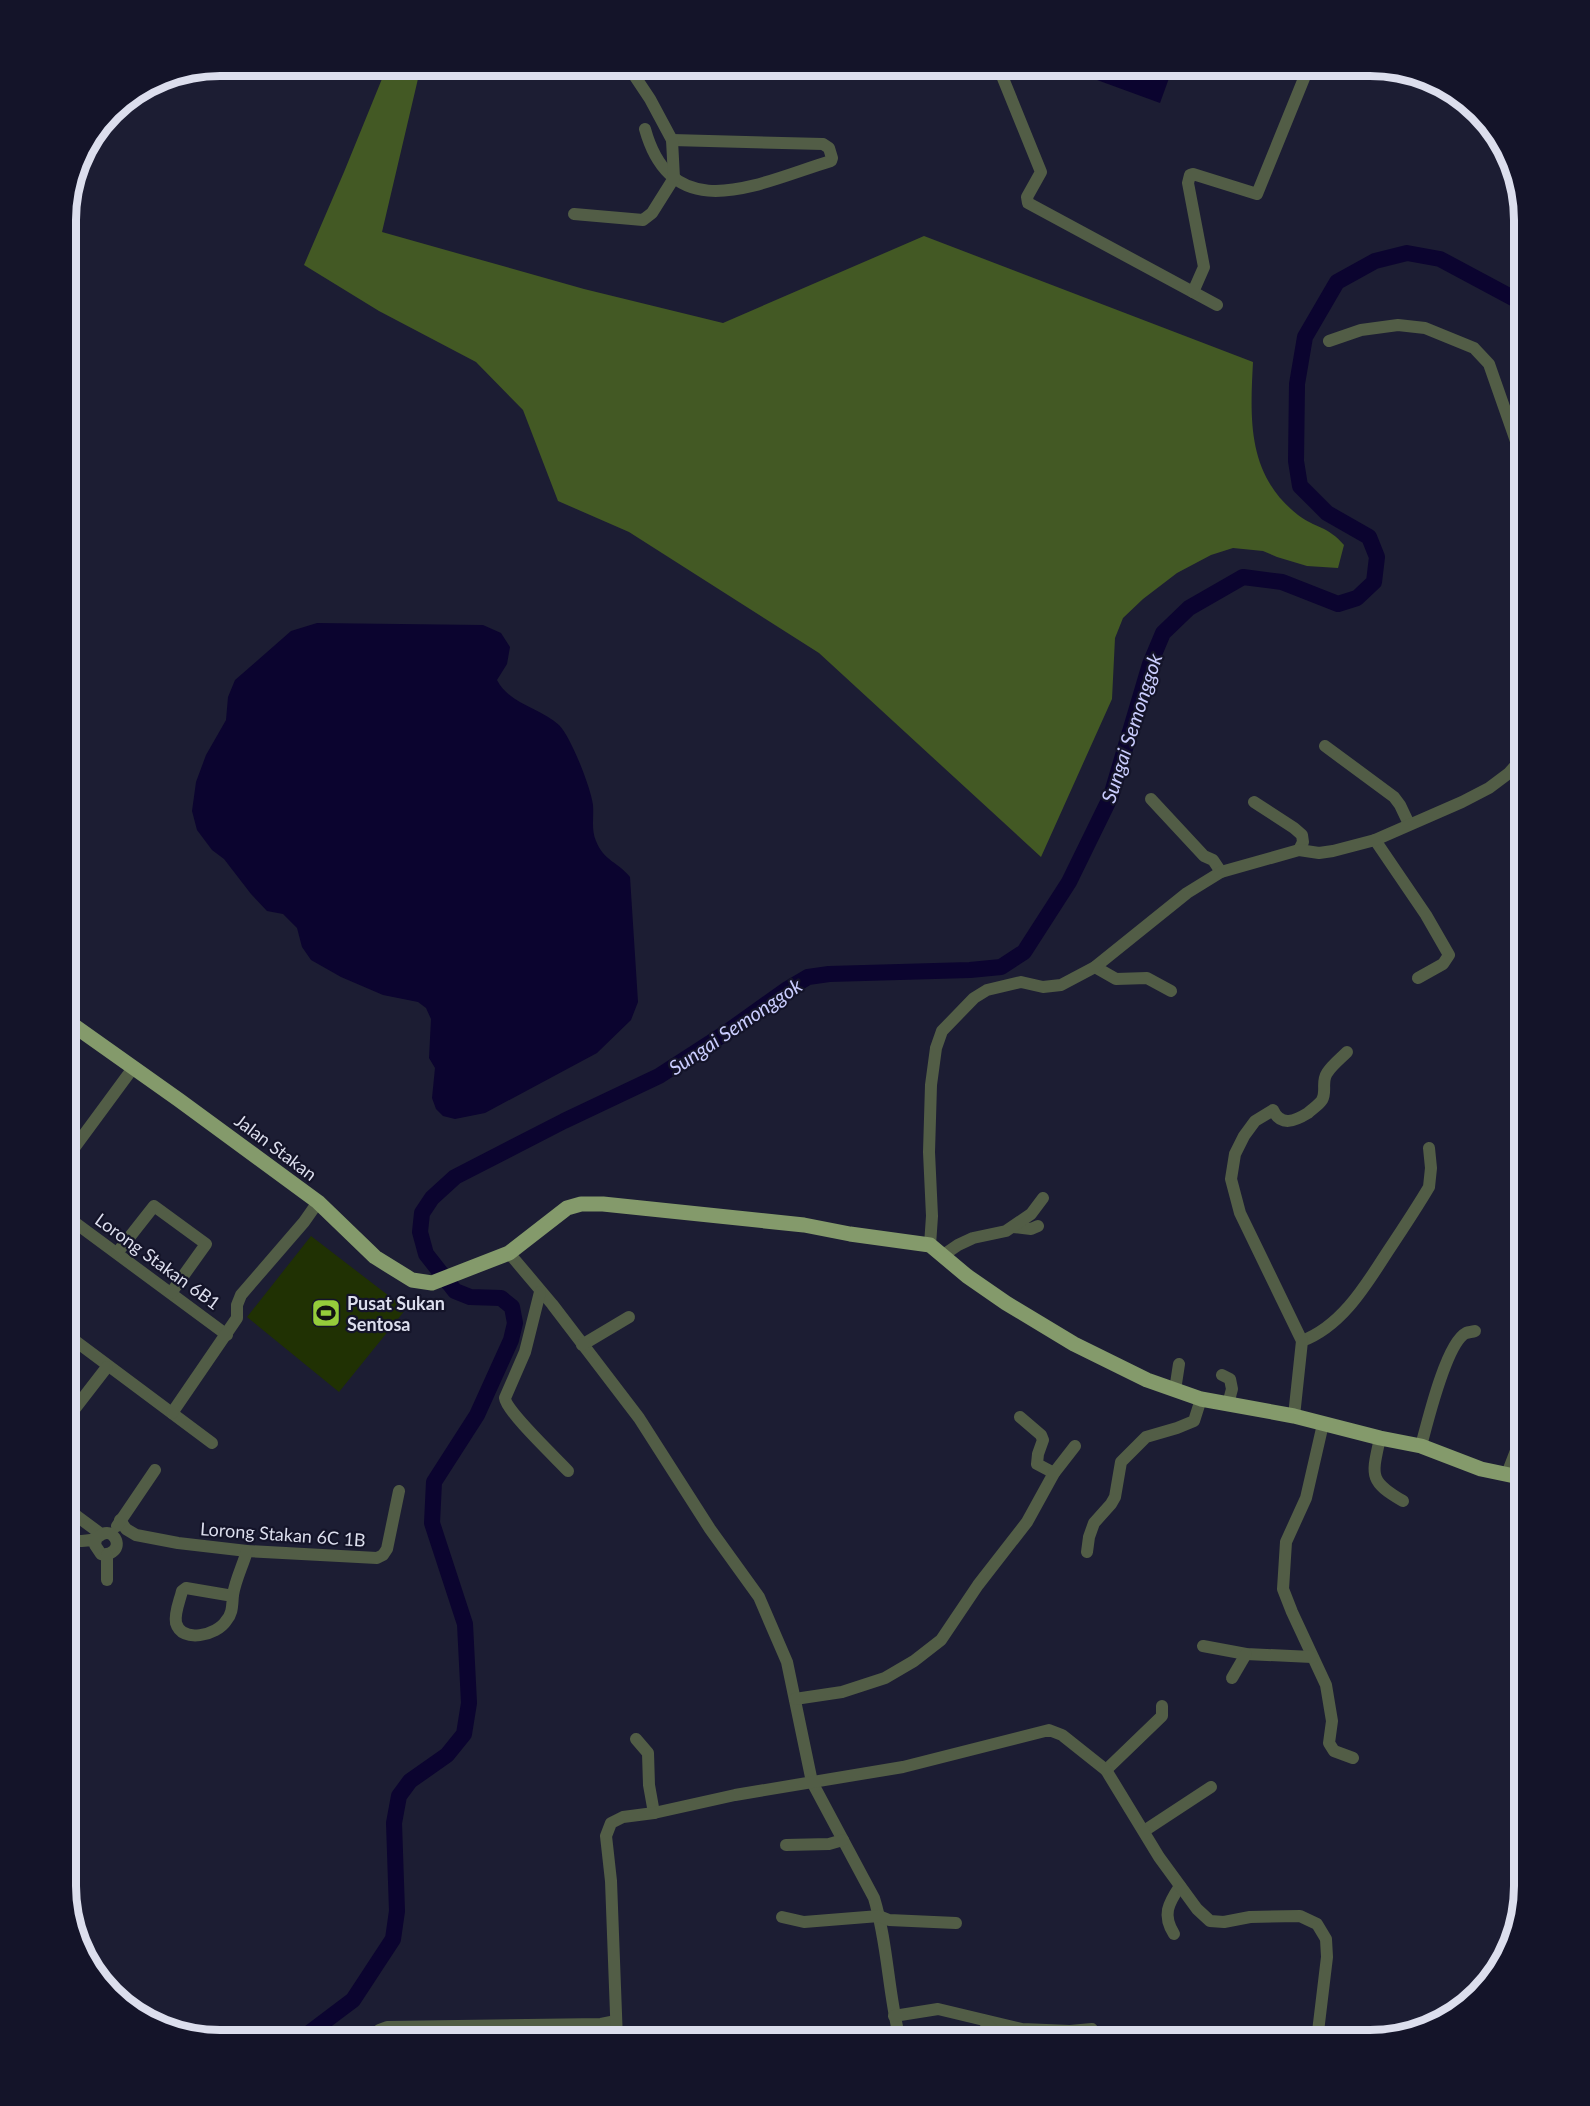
<svg xmlns="http://www.w3.org/2000/svg" width="1590" height="2106" font-family="Lato,sans-serif">
<rect width="100%" height="100%" fill="#1c1d33"/>
<polygon fill="#203103" points="311,1236 406,1309 339,1392 247,1317"/>
<path fill="#435924" d="M381,66H421L382,232L584,289L723,323L924,236L1253,362C1250,420 1247,475 1298,515C1315,528 1328,526 1344,545L1338,568L1307,566L1277,557L1263,551L1233,548L1211,555L1177,573L1143,599L1123,618L1115,638L1112,699L1041,857L819,653L629,532L558,501L523,410L476,362L379,311L304,265L344,172L386,69Z"/>
<g fill="#0b042f">
<polygon points="1102,66 1162,66 1172,70 1160,103 1097,80"/>
<path d="M317,623L483,625L501,633L510,647L507,664L497,680C509,704 541,708 559,725C571,737 591,788 593,805C594,818 591,829 596,841C604,861 618,862 630,877L638,1002L631,1020L597,1053L485,1113L455,1119L443,1116L436,1109L432,1098L435,1068L429,1058L431,1019L426,1008L418,1002L383,995L341,977L311,960L302,947L297,928L283,914L267,911L251,894L224,859L212,850L197,830L192,811L196,782L206,755L226,720L228,697L235,680L291,631Z"/>
</g>
<g fill="none" stroke-linecap="round" stroke-linejoin="round">
<polyline stroke="#0b042f" stroke-width="16" points="300,2040 353,2000 393,1939 397,1911 394,1823 399,1796 410,1781 447,1755 464,1734 469,1703 465,1624 432,1523 434,1482 477,1415 511,1340 515,1323 512,1307 501,1298 470,1297 455,1291 426,1254 420,1232 422,1213 432,1198 455,1177 564,1121 659,1076 727,1032 786,990 808,977 829,974 970,970 1001,967 1024,952 1069,882 1111,796 1150,664 1163,633 1189,608 1243,577 1282,582 1338,604 1357,598 1374,582 1377,557 1369,537 1327,513 1300,486 1296,461 1297,384 1305,337 1337,282 1375,261 1407,253 1440,259 1524,304"/>
<g stroke="#525d46" stroke-width="12">
<polyline points="998,66 1041,172 1027,197 1028,203 1217,305"/>
<path d="M645,129C673,230 761,182 831,161L832,158L829,148L823,144L672,140"/>
<polyline points="574,214 643,220 652,213 674,178 672,140 650,99 628,66"/>
<polyline points="1193,292 1204,267 1188,183 1190,175 1193,174 1257,194 1309,66"/>
<polyline points="1329,341 1361,330 1398,325 1425,328 1474,348 1489,364 1524,464"/>
<polyline points="1325,746 1394,797 1400,805 1409,824"/>
<polyline points="1151,799 1204,856 1213,860 1221,872"/>
<polyline points="1254,802 1294,828 1302,835 1303,842 1299,850"/>
<polyline points="1375,840 1426,915 1449,955 1443,964 1418,978"/>
<polyline points="1095,967 1116,979 1147,978 1171,991"/>
<polyline points="66,1159 133,1068"/>
<polyline points="66,1216 227,1335"/>
<polyline points="1013,1227 1031,1229 1038,1226"/>
<polyline points="930,1245 932,1216 929,1152 931,1085 936,1048 942,1031 974,998 987,990 1021,982 1043,987 1061,985 1095,967 1187,893 1221,872 1299,850 1319,853 1333,851 1375,840 1462,802 1489,788 1509,773 1524,756"/>
<polyline points="117,1253 154,1206 206,1244 171,1293"/>
<path d="M509,1253L552,1304L639,1418L710,1529L759,1597L787,1662L812,1782L874,1898C888,1944 888,1993 900,2040"/>
<polyline points="942,1256 958,1245 973,1238 1006,1231 1031,1214 1043,1198"/>
<path d="M540,1292L525,1352L505,1398C506,1411 556,1458 568,1471"/>
<polyline points="66,1334 212,1443"/>
<path d="M1302,1341C1342,1326 1366,1285 1388,1251C1402,1230 1416,1209 1429,1187L1431,1168L1429,1148"/>
<polyline points="582,1345 629,1317"/>
<polyline points="1222,1375 1230,1379 1232,1389 1228,1404"/>
<polyline points="1175,1390 1179,1364"/>
<polyline points="172,1413 237,1318 237,1305 241,1295 304,1222 318,1202"/>
<path d="M1294,1416L1302,1341L1240,1213L1231,1179L1235,1154L1244,1136L1255,1121L1273,1110C1281,1127 1295,1121 1308,1113C1312,1109 1319,1105 1322,1100C1327,1091 1321,1082 1327,1073C1332,1065 1340,1059 1347,1052"/>
<polyline points="1020,1417 1041,1435 1043,1440 1038,1454 1037,1464 1054,1473"/>
<polyline points="66,1420 107,1367"/>
<polyline points="1323,1424 1306,1498 1286,1542 1283,1589 1292,1612 1326,1685 1332,1721 1329,1743 1334,1751 1353,1758"/>
<path d="M1380,1438C1372,1475 1368,1481 1403,1501"/>
<path d="M1421,1446C1427,1424 1446,1343 1466,1333C1469,1332 1472,1332 1475,1331"/>
<polyline points="1507,1474 1519,1443 1524,1438"/>
<polyline points="66,1508 101,1534"/>
<polyline points="120,1520 126,1529 136,1535 178,1543 247,1551 377,1558 383,1555 387,1549 399,1491"/>
<polyline points="117,1526 155,1470"/>
<path d="M66,1541C75,1541 86,1542 95,1539C99,1537 101,1533 107,1533C111,1533 113,1535 115,1538C121,1548 111,1556 101,1554L95,1545L96,1539"/>
<polyline points="1087,1552 1089,1537 1094,1523 1111,1504 1115,1497 1121,1462 1146,1437 1177,1428 1194,1421 1201,1399"/>
<polyline points="107,1555 107,1580"/>
<path d="M233,1596L186,1588L182,1591C180,1600 174,1613 176,1623C182,1644 217,1635 226,1621C233,1613 232,1605 233,1595C235,1581 243,1565 247,1551"/>
<polyline points="66,1635 67,1635"/>
<polyline points="1203,1646 1246,1654 1312,1657"/>
<polyline points="1232,1678 1246,1654"/>
<polyline points="795,1699 842,1692 885,1678 914,1661 941,1640 978,1585 1027,1522 1054,1473 1075,1446"/>
<polyline points="636,1739 648,1753 649,1785 654,1813"/>
<polyline points="1106,1770 1162,1716 1162,1706"/>
<polyline points="1144,1831 1211,1787"/>
<polyline points="786,1845 829,1844 843,1840"/>
<polyline points="782,1917 804,1922 879,1916 889,1920 956,1923"/>
<path d="M1174,1934C1162,1915 1168,1904 1180,1886"/>
<polyline points="1509,1938 1510,1939"/>
<polyline points="894,2016 938,2009 1022,2029 1070,2031 1092,2029"/>
<polyline points="985,2022 991,2028 992,2040"/>
<polyline points="374,2040 379,2030 387,2027 601,2024 616,2021"/>
<polyline points="617,2040 611,1881 606,1836 611,1823 623,1817 654,1813 735,1795 903,1767 1049,1730 1062,1735 1106,1770 1159,1857 1197,1909 1210,1921 1224,1922 1250,1917 1300,1916 1317,1924 1326,1939 1327,1957 1317,2040"/>
</g>
<polyline stroke="#849a6b" stroke-width="15" points="66,1020 179,1100 318,1202 375,1257 412,1280 432,1283 509,1253 567,1208 581,1204 603,1204 804,1225 850,1234 930,1245 967,1276 1006,1303 1074,1344 1147,1380 1201,1399 1294,1416 1380,1438 1421,1446 1481,1469 1524,1478"/>
</g>
<defs>
<g id="stadium-square" transform="scale(1.5)"><rect x="-9" y="-9" width="18" height="18" rx="4" fill="#95cc3b" stroke="#141429"/><path d="M0-5a6.5 5 0 1 0 0 10a6.5 5 0 1 0 0-10ZM-3.5-1.8h7v3.6h-7Z" fill="#111"/></g>
</defs>
<g fill-rule="evenodd">
<use href="#stadium-square" x="326" y="1313"/>
</g>
<g text-anchor="middle" dominant-baseline="central" stroke-width="4.5" stroke-linejoin="round" paint-order="stroke">
<g font-size="18" fill="#dcdeed" stroke="#141429">
<text transform="translate(276 1147) rotate(37)">Jalan Stakan</text>
<text transform="translate(158 1261) rotate(36)">Lorong Stakan 6B1</text>
<text transform="translate(283 1534) rotate(4)">Lorong Stakan 6C 1B</text>
</g>
<g font-size="18" font-weight="bold" fill="#dcdeed" stroke="#141429" text-anchor="start">
<text x="347" y="1303">Pusat Sukan<tspan x="347" dy="21">Sentosa</tspan></text>
</g>
<g font-size="20" font-style="italic" fill="#cacdfe" stroke="#141429">
<text transform="translate(1131 728) rotate(-72)">Sungai Semonggok</text>
<text transform="translate(735 1026) rotate(-34)">Sungai Semonggok</text>
</g>
</g>
<path d="M0 0H1590V2106H0ZM220 76H1370A144 144 0 0 1 1514 220V1886A144 144 0 0 1 1370 2030H220A144 144 0 0 1 76 1886V220A144 144 0 0 1 220 76Z" fill="#141429" fill-rule="evenodd"/>
<path fill="none" stroke="#dcdeed" stroke-width="8" d="M220 76H1370A144 144 0 0 1 1514 220V1886A144 144 0 0 1 1370 2030H220A144 144 0 0 1 76 1886V220A144 144 0 0 1 220 76Z"/>
</svg>
